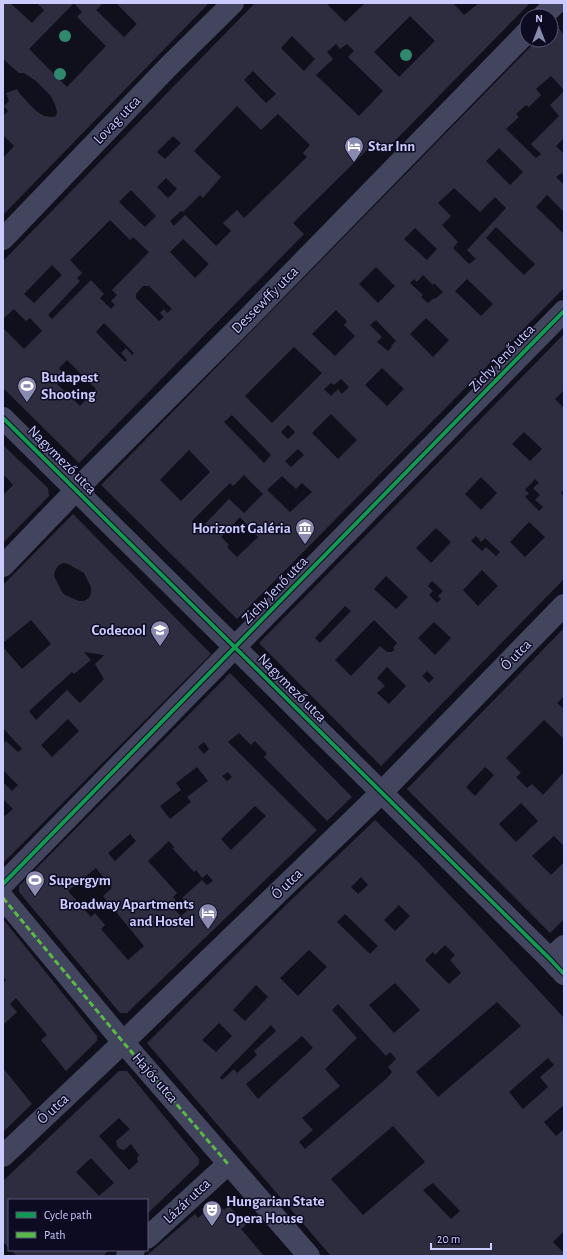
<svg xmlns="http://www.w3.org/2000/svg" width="567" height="1259" font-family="'Alegreya Sans',sans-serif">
<rect width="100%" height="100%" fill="#10101c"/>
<g fill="#2e2d3f" fill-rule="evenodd">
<path d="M3,3H10L32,23L44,10L37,3H103L96,10L124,37L137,24L116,3H209L3,215V156L4,157L14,146L3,135V116L8,111L4,106L9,101L6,93L17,89L20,94L36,111L44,116L52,117L56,116L57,112L55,104L50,95L36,81L24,73H19L3,59ZM74,3L82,12L77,17L106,46L67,87L29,49Z"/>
<path d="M255,3H326L345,22L365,3H453L464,15L479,3H530L384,152L374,143L293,223L304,234L79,463L3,388V328L24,349L42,331L30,318L26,321L14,309L3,319V261ZM410,16L435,41L399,77L374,52ZM292,36L315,59L304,71L281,48ZM336,44L340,49L347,44L354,51L348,57L383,91L359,116L316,75L333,59L327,52ZM253,71L276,94L266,103L244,80ZM237,106L261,130L278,114L310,145L303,153L307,157L244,218L237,210L223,223L231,231L216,246L185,215L174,226L170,221L181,211L183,212L200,195L203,198L221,177L194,151ZM173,136L181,143L165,159L157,152ZM166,178L177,189L168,198L157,187ZM131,190L156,216L145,227L119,202ZM110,220L130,240L133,237L149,252L112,290L117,295L111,301L115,305L111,309L100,298L104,294L91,280L52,319L48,315L80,281L77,278L82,273L70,260ZM183,239L209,264L195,278L170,252ZM52,265L62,275L34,303L24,294ZM143,286H149L172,309L167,313L164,309L160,313L164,317L159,321L136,298V294ZM104,323L134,353L132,355L126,348L121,353L127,360L125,362L96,332ZM67,360L96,389L80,406L57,384L66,376L59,368Z"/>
<path d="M551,26H557L564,35V90L551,76L536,89L541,95L529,107L526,105L516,114L519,117L506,129L536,158L541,154L531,144L559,116L550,105L564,91V138L556,146L564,154V176L561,173L556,177L564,185V212L547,195L536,207L563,233L564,232V288L237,619L101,485L537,40H551ZM499,148L523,172L510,185L486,161ZM454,188L480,212L495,197L506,208L467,250L476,259L469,264L453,248L458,242L442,225L451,216L438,203ZM496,227L535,264L524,275L486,238ZM415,228L437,249L427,260L404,239ZM376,267L395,286L378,303L359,284ZM423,275L433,285L434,283L443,292L435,299L434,298L428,303L421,297L423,295L410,283L414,279L417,282ZM467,279L493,304L481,316L455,291ZM336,310L347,321L344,325L355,336L335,356L312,334ZM426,318L449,340L433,357L410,334ZM376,320L396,341L391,346L392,347L388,351L377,342L382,337L370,325ZM294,347L322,373L272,423L245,396ZM382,368L404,389L387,406L365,385ZM341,379L349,387L342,394L338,389L331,396L324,389L331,383L334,385ZM331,414L357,440L338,459L312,433ZM232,415L271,455L264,463L224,422ZM288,425L295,432L288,439L281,432ZM298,449L304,455L291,467L285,461ZM189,450L210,472L181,501L160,480ZM244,475L263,494L244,513L229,499L200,529L192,521L230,483L233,486ZM282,476L296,489L302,483L312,492L290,512L267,490ZM240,517L258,537L237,557L227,547L229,545L221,537Z"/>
<path d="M564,334V390L555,399L564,408V489L561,493L564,496V579L381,766L259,643L419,482ZM524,432L542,449L530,461L512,444ZM481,477L497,493L481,510L465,494ZM535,479L539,483L533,488L540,495L535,500L543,507L539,511L525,497L529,493L525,490ZM529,522L545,537L525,557L510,542ZM436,528L451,542L431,563L416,548ZM476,536L481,542L485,538L500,552L496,556L486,547L482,551L471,541ZM482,570L498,586L478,606L463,590ZM386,576L408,597L396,609L374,589ZM432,581L443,591L438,596L441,599L437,603L429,595L433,591L428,586ZM345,606L351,611L320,643L315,638ZM374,620L397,643L393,648L395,649L392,652H387L380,646L351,676L335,660ZM434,622L451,638L435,655L418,638ZM387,667L406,686L389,704L377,693L385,686L377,678ZM427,671L434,678L429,683L422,676Z"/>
<polygon points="3,445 48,488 49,496 3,543 3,493 4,494 13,485 5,476 3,478"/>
<path d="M73,514L211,654L3,863V813L5,816L13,809L3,799V786L5,784L12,791L18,785L3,770V743L6,741L18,752L22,749L3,728V647L22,669L51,644L31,620L3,643V585ZM63,563L68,564L84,573L91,587V593L89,598L84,601H79L65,595L62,592L54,576L55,571L58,566ZM84,652L104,655L95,664L104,679L80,703L67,690L36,720L29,711L72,672L74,674L91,660ZM68,719L79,731L52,757L41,745Z"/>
<path d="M564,628V696L557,703L564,709V739L544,720L506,758L521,773L516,777L527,788L532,784L543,795L564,772V846L554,836L532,856L551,875L564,862V919L550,933L407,789ZM485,767L494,775L475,796L466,787ZM521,803L538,821L516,842L499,824Z"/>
<path d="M230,673L352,797L327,821L264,757L267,754L255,741L251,745L239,733L228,742L317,830L127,1013H120L19,892V886ZM204,742L209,749L204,754L198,747ZM197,767L208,781L187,797L191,802L170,819L160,806L181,790L176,783ZM228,772L232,777L227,781L222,776ZM255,806L266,816L231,850L221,839ZM130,834L136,841L115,861L108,853ZM169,841L174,847L173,849L194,872L196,870L202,878L207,874L213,881L207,885L202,880L182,898L185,901L180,905L187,911L181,916L174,909L179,904L173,897L177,893L148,861ZM96,868L112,888L103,896L144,946L128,960L101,929L105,925L95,913L91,917L68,891Z"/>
<path d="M375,820L419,863L483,930L564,1018V1105L544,1122L556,1136L564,1129V1231L553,1242L564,1253V1256H331L147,1043L288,903ZM361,877L368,885L358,894L351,887ZM399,905L410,916L395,931L384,920ZM345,914L378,946L370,954L337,922ZM445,945L455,955L450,960L461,973L449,984L425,960L433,952L435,955ZM309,950L327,967L298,996L280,978ZM395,983L420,1010L394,1033L369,1005ZM256,985L268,997L245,1021L233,1010ZM497,1002L521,1026L438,1097L416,1072ZM338,1004L386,1056L390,1052L396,1059L388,1067L392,1072L387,1078L305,1149L299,1142L313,1130L302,1118L340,1086L325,1069L357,1038L332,1010ZM219,1023L232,1036L216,1052L202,1040ZM271,1025L276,1031L254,1051L257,1055L237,1073L234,1069L222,1080L220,1077ZM302,1036L313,1048L258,1099L246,1084ZM548,1058L554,1065L540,1077L548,1087L523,1109L509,1092ZM393,1126L425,1162L363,1215L331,1179ZM433,1183L460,1211L451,1219L423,1190Z"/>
<polygon points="3,919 97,1036 97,1041 66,1071 41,1040 47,1035 16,998 10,1004 17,1012 3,1025 3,983 6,980 3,976"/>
<polygon points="3,1068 32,1104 3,1132"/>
<path d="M119,1071H127L199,1159V1164L147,1214V1200H9V1248L3,1242V1181ZM119,1118L130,1129L116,1141L117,1146L120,1149L124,1150L131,1144L139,1155L137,1158L138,1162L129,1170L99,1136ZM91,1158L114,1183L99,1196L76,1172Z"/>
<polygon points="217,1202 224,1210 229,1206 246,1225 241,1229 264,1256 146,1256 195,1214 198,1218"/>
<polygon points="11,1250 109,1250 103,1256 17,1256"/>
</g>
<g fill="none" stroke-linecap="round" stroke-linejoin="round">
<g stroke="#43455e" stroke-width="22">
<polyline points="543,16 556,3"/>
<polyline points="3,239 168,67 233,3"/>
<polyline points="3,418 550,959 564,974"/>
<polyline points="3,566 76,490 248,318 527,32"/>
<polyline points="3,884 564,311"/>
<polyline points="3,898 123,1042 309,1256"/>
<polyline points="550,959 564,946"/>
<polyline points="3,1156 113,1052 381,793 564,605"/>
<polyline points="147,1238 228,1164"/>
<polyline points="127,1256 134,1250"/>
</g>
<polyline stroke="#58b947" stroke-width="3" stroke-dasharray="6 3" stroke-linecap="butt" points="3,898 123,1042 228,1164"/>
<g stroke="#0c0b21" stroke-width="6">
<g id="cycleway">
<polyline points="3,418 550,959 564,974"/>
<polyline points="3,884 564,311"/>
</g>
</g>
<use href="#cycleway" stroke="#139951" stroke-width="4"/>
</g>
<g fill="#30886f">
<circle cx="65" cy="36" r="6"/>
<circle cx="406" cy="55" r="6"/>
<circle cx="60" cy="74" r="6"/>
</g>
<defs>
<g id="hotel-pin" transform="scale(1)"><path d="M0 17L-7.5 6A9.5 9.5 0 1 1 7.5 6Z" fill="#8a8ab0" stroke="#0c0b21"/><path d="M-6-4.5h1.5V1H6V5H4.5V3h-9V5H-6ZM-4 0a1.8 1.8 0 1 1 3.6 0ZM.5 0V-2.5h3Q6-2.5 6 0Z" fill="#fff"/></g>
<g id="stadium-pin" transform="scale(1)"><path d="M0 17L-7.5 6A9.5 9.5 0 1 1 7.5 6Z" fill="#8a8ab0" stroke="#0c0b21"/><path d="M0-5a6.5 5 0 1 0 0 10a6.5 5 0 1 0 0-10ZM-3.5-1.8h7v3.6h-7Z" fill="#fff"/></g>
<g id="museum-pin" transform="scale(1)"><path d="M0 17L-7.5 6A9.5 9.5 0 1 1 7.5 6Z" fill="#8a8ab0" stroke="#0c0b21"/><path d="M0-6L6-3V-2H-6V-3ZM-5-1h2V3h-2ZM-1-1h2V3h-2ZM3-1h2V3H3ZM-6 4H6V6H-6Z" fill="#fff"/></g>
<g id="school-pin" transform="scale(1)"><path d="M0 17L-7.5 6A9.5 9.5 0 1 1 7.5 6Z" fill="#8a8ab0" stroke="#0c0b21"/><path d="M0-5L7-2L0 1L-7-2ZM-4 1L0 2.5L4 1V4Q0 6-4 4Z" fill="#fff"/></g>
<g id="theatre-pin" transform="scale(1)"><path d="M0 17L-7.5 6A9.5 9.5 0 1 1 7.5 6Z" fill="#8a8ab0" stroke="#0c0b21"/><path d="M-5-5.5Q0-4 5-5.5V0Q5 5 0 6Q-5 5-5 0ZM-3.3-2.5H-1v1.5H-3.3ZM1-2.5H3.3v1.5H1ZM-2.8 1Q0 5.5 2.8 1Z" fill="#fff"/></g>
</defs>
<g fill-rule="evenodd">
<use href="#hotel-pin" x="354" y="146"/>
<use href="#stadium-pin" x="27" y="386"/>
<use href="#museum-pin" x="305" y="528"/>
<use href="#school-pin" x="160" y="630"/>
<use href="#stadium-pin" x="35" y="880"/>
<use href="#hotel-pin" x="208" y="913"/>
<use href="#theatre-pin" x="212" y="1210"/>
</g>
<g text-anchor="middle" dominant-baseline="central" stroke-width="3" stroke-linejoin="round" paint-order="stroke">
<g font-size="15" fill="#cbcbff" stroke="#0c0b21">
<text transform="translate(117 120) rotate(-46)">Lovag utca</text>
<text transform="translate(265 300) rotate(-45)">Dessewffy utca</text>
<text transform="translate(502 358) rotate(-46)">Zichy Jenő utca</text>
<text transform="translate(62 460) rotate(45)">Nagymező utca</text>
<text transform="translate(275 590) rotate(-46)">Zichy Jenő utca</text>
<text transform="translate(516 655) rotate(-46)">Ó utca</text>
<text transform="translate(292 688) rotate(45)">Nagymező utca</text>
<text transform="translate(287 884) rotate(-44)">Ó utca</text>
<text transform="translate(155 1078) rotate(49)">Hajós utca</text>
<text transform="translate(53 1109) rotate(-43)">Ó utca</text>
<text transform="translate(187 1201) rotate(-43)">Lázár utca</text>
</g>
<g font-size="15" font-weight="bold" fill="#cbcbff" stroke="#0c0b21" text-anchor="start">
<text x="368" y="146">Star Inn</text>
<text x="41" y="377">Budapest<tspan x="41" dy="17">Shooting</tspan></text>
<text x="291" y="528" text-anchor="end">Horizont Galéria</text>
<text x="146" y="630" text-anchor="end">Codecool</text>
<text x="49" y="880">Supergym</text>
<text x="194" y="904" text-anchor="end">Broadway Apartments<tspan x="194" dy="17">and Hostel</tspan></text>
<text x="226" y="1201">Hungarian State<tspan x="226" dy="17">Opera House</tspan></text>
</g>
</g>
<rect width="567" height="1259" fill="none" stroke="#cbcbff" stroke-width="8"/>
<rect x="8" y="1199" width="140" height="52" fill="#0c0b21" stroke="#58587a"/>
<rect x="16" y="1212" width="20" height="6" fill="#139951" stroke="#58587a"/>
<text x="44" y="1219" font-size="12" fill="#cbcbff">Cycle path</text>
<rect x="16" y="1232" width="20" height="6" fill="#58b947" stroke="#58587a"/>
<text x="44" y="1239" font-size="12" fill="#cbcbff">Path</text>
<g transform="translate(539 28)"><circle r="19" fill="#0c0b21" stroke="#58587a"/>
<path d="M0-3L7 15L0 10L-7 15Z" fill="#8a8ab0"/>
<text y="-6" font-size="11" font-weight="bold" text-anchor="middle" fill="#cbcbff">N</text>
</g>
<path d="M431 1243v6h60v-6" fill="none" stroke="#cbcbff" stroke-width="2"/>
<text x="437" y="1243" font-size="12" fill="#cbcbff" stroke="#0c0b21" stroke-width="3" paint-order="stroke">20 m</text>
</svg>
